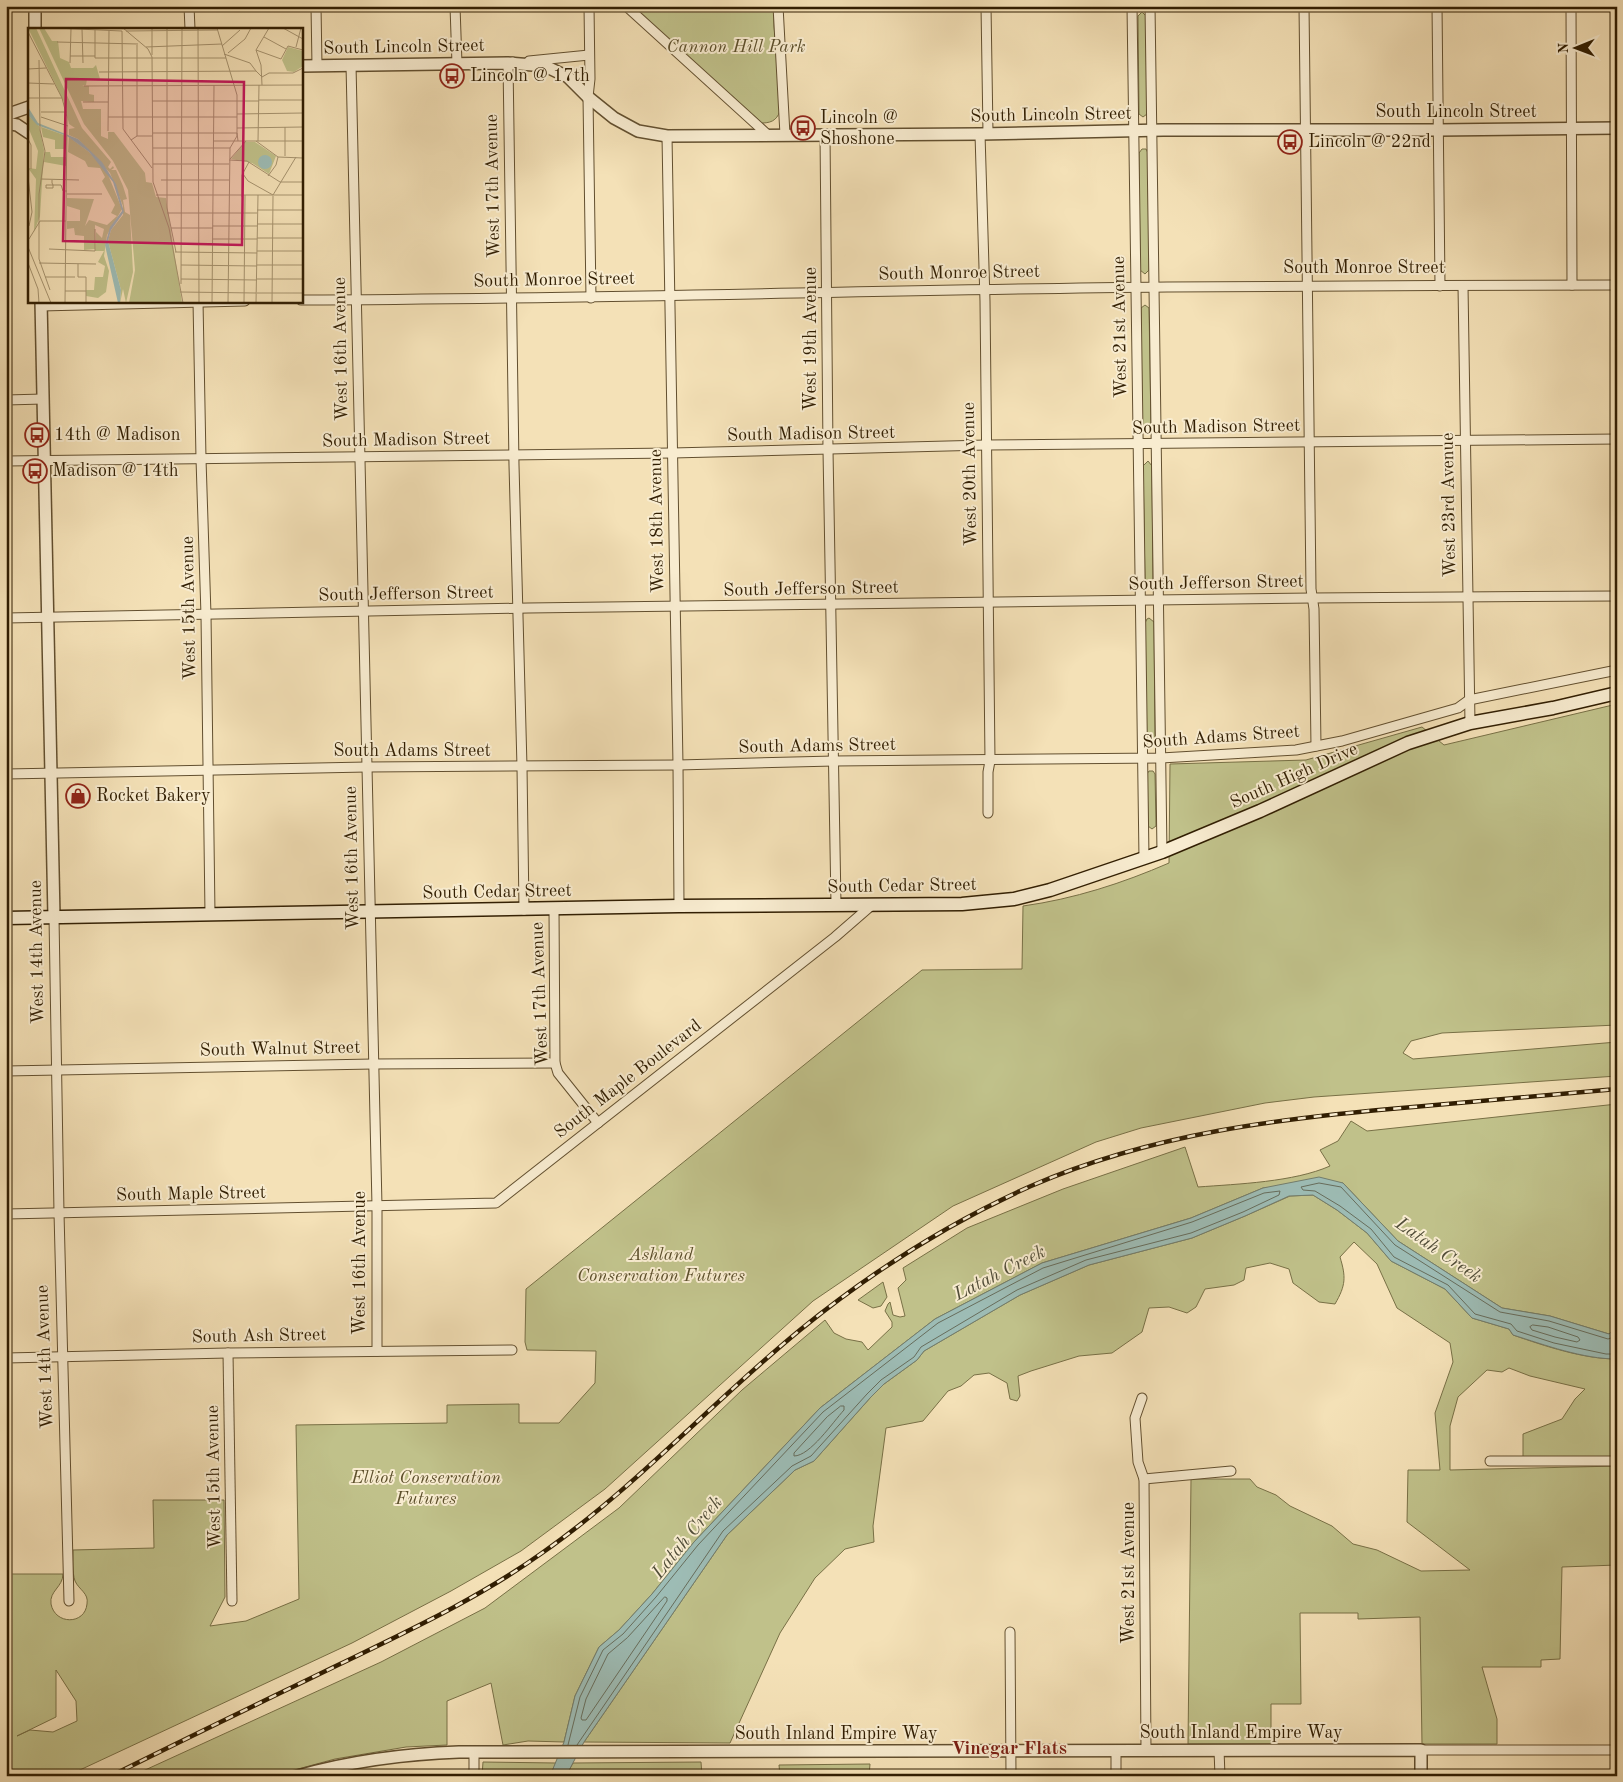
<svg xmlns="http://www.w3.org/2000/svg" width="1623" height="1782" font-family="'Old Standard TT',serif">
<rect width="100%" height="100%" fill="#f4e1b7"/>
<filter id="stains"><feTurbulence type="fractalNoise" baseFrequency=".004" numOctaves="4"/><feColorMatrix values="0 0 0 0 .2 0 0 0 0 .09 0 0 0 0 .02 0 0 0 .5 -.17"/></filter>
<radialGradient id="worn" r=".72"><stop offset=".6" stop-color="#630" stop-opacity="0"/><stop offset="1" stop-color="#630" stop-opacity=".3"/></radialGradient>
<g fill="#c0c18a" stroke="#787046" fill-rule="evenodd">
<path d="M632,6H774V26L781,108C778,118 774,123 762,123Z"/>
<polygon points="1142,12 1146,16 1147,114 1143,117 1139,114 1138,16"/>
<polygon points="1142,149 1146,149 1148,153 1149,270 1145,274 1140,270 1139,153"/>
<polygon points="1145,305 1149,308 1151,426 1147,430 1142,426 1141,308"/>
<polygon points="1148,461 1152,466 1153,583 1151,587 1147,587 1145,583 1143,466"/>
<polygon points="1149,618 1154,622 1155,741 1151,744 1146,740 1145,623 1147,619"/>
<path d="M1617,704V1025L1442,1033L1411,1041L1403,1053L1413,1059L1617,1042V1076L1314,1097L1265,1103L1141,1128L1096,1142L953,1206L813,1301L605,1489L521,1551L451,1591L352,1643L67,1776H6V1574H63C63,1587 49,1591 51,1604C55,1625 85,1625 87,1604C89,1593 79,1590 75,1581C72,1572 73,1560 73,1550L154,1548L153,1500H224L225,1597L210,1626L246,1621L299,1599L296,1425L447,1423V1405L519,1404V1423H559L595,1383L596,1351L527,1350L525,1342L526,1289L922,970L1022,969L1023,906C1074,899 1123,883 1169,863L1170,764L1306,760L1422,727L1444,745ZM56,1670L76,1701L77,1721L53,1732L30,1730L17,1736L56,1717Z"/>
<polygon points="1149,771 1153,771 1155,774 1156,826 1152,829 1148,826 1147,774"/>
<path d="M1617,1104V1327L1609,1334L1550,1316L1502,1308L1398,1241L1343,1183L1263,1188L1191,1218L1042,1263L935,1319L820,1408L694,1542L652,1594L619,1630L599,1647L575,1696L564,1742L528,1741L503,1745L491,1683L447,1701V1745L406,1747L335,1759L272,1776H132L381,1662L485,1608L619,1508L742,1390L825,1320L834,1333L846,1339L862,1342L868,1350L892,1327V1322L885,1311L888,1304L890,1302L893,1315L900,1317L905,1316L898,1288L906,1280L903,1268L967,1228L1063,1189L1185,1147L1198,1187C1238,1184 1294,1182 1330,1166L1320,1150L1338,1141L1351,1121L1367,1131Z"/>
<path d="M1313,1195L1337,1210L1367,1233L1391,1261L1445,1289L1472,1318L1509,1329L1513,1335C1545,1346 1583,1359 1617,1359V1457H1523V1434L1562,1419L1575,1399L1585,1389L1530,1376L1509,1368L1502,1372L1487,1370L1458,1397L1450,1426V1470L1617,1466V1565L1562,1567L1560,1659L1541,1660V1667H1482L1497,1719V1744H1422L1420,1617L1358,1619V1613H1300L1301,1704H1271V1744H1188L1191,1479H1250L1257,1487L1276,1495L1290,1506L1332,1526L1353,1544L1377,1550L1421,1571L1470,1570L1407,1522L1408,1470H1440L1435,1413L1453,1362L1450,1343L1397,1308L1377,1264L1354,1242L1340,1257C1346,1277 1346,1285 1335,1304L1319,1302L1293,1283L1289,1269L1270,1263L1246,1268L1244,1280L1234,1285L1205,1289L1196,1307L1187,1313L1169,1307L1149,1308L1142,1332L1112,1353L1079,1356L1031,1371L1018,1376L1020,1396L1017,1401L1010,1399L1007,1383L989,1373L974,1375L961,1386L948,1391L923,1421L886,1428L873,1526L874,1542L845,1549L815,1578L780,1633L730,1743L584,1742L727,1535L795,1470L814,1461L870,1398L884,1384L917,1360L924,1351L1020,1295L1089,1265L1192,1238L1245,1216L1290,1196Z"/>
<polygon points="883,1282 887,1297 881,1306 873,1308 858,1300"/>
<polygon points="483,1762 556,1763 550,1776 482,1776"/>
<polygon points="701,1762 702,1776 566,1776 573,1763"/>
<polygon points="870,1764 869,1776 780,1776 779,1765"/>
</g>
<path fill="#9dbcb5" stroke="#727d6d" d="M1319,1177L1343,1183L1398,1241L1502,1308L1550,1316L1609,1334L1617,1327V1359C1583,1359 1545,1345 1513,1335L1509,1329L1472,1318L1445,1289L1391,1261L1367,1233L1337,1210L1313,1195L1289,1196L1245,1216L1192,1238L1089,1265L1020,1295L924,1351L917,1360L884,1384L870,1398L814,1461L795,1470L727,1535L584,1742L566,1776H550L564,1742L575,1696L599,1647L619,1630L652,1594L694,1542L820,1408L935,1319L1042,1263L1191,1218L1263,1188Z"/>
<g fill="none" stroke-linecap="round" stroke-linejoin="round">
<g stroke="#676d5c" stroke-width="1">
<polygon points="1533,1325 1548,1327 1578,1337 1580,1340 1577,1342 1555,1337 1532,1330 1530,1327"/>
<polyline points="1617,1334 1611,1338 1608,1339 1549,1321 1500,1312 1395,1245 1341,1187 1319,1183 1301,1187 1303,1190 1315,1191 1340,1206 1371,1229 1394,1257 1448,1285 1475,1314 1511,1324 1517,1331 1554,1343 1606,1354 1617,1354"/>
<path d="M841,1406H844V1410C833,1422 810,1456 794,1456V1453L827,1417Z"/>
<polygon points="665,1597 667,1598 667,1601 586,1720 582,1720 581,1718 586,1699 608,1654 627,1638"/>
<polyline points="568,1745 580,1697 603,1650 623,1634 656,1597 698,1545 823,1412 938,1323 1043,1268 1192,1222 1264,1193 1280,1191 1279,1195 1243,1212 1191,1233 1086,1260 1017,1290 921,1347 914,1357 881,1380 867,1394 811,1456 792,1466 723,1531 577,1745"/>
</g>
<g stroke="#624f2f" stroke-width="11">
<g id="minor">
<polyline points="189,6 190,29"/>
<polyline points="316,6 317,66"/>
<polyline points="455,6 457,64"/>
<polyline points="589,6 590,79 588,97 591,298"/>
<polyline points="626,6 768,135"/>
<polyline points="778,6 785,135"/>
<polyline points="986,6 988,133"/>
<polyline points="1132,6 1144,858"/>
<polyline points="1150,6 1162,852"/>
<polyline points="1304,6 1311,589 1314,609 1316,746"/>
<polyline points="1437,6 1440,286"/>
<polyline points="1571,6 1572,285"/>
<polyline points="529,61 589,55"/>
<polyline points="513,62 508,63 514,465 522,767 524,910"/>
<polyline points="351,65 377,1206 377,1351"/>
<polyline points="825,134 828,450 836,904"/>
<polyline points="980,134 985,301 990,761 988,772 988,813"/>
<polyline points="667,136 678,765 679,906"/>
<polyline points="1463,286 1470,723"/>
<path d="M301,300C590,299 879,290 1167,287C1317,285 1467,286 1617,285"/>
<polyline points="198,301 201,459 206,615 210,914"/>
<polyline points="41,306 245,301"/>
<polyline points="6,400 43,399"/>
<polyline points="6,461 672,453 986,445 1617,439"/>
<polyline points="6,618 528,608 1312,598 1617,596"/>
<polyline points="6,774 367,767 678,765 834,761 1161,758 1296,750 1342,741 1458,708 1469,700 1617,670"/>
<polyline points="554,909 555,1063 558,1073 598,1123"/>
<polyline points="54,917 59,1213 69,1601"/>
<polyline points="6,1071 373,1064 555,1063"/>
<polyline points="6,1214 496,1203 835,937 873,904"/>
<polyline points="228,1353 232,1601"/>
<polyline points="6,1358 228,1353 512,1350"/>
<polyline points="1142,1398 1135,1418 1138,1462 1144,1479 1146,1750"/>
<polyline points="1490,1461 1617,1461"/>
<polyline points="1144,1479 1231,1471"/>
<polyline points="1010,1632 1011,1776"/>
<polyline points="1219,1750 1220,1776"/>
<polyline points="1421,1750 1617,1750"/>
<polyline points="474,1776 474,1752"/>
<polyline points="1116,1776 1116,1751"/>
</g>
</g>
<g stroke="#624f2f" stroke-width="14">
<g id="tertiary">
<polyline points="35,6 35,29"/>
<polyline points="301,66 508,63 545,66 568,77 588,97 614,118 638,131 667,136 980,134 1163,130 1438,130 1617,128"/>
<polyline points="6,115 29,107"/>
<polyline points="6,123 17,125 29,133"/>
<polyline points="41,301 54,917"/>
<path d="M298,1776C351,1761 404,1754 459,1752L1421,1750V1776"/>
</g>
</g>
<g stroke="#311e02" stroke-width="15">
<polyline id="secondary" points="6,918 679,906 962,904 1014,899 1050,890 1162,852 1260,811 1408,743 1470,723 1553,708 1617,693"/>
</g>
<use href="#minor" stroke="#f8ecd0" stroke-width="9"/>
<use href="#tertiary" stroke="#f8ecd0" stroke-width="11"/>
<use href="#secondary" stroke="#f8ecd0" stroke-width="12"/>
<g stroke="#311e02" stroke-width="4.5">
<path id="rail" d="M111,1776C187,1738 264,1701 340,1664C410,1630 479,1598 542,1553C635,1488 712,1402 800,1330C870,1273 948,1223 1031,1186C1153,1133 1282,1118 1413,1107C1481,1101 1549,1095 1617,1089"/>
</g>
<use href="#rail" stroke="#f8ecd0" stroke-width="2.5" stroke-dasharray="8" stroke-linecap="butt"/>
</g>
<defs>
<g id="bus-ring" transform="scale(1.25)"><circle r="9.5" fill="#f8ecd0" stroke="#8f2418" stroke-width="1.5"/><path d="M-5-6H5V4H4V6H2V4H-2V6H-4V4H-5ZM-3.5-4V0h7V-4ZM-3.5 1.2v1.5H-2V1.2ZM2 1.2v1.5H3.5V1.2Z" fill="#8f2418"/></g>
<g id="shop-ring" transform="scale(1.25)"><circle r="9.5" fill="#f8ecd0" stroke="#8f2418" stroke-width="1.5"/><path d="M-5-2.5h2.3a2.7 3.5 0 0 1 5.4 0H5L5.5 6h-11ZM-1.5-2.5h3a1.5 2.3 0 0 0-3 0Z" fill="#8f2418"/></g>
</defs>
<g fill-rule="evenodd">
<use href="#bus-ring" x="452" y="76"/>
<use href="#bus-ring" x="803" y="128"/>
<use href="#bus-ring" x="1290" y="142"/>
<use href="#bus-ring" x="37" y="435"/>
<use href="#bus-ring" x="35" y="471"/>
<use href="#shop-ring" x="78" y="796"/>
</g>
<g text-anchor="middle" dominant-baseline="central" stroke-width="4" stroke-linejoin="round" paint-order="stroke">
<g font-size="18" fill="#311e02" stroke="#f8ecd0">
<text transform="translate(404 47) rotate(-1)">South Lincoln Street</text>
<text x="1456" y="112">South Lincoln Street</text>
<text transform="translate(1051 115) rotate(-1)">South Lincoln Street</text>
<text transform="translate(493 186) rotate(-91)">West 17th Avenue</text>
<text x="1364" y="268">South Monroe Street</text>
<text transform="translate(959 273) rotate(-1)">South Monroe Street</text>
<text transform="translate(554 280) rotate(-1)">South Monroe Street</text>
<text transform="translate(1120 327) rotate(-91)">West 21st Avenue</text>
<text transform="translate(811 339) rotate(-90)">West 19th Avenue</text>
<text transform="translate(341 349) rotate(-91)">West 16th Avenue</text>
<text transform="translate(1216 427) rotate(-1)">South Madison Street</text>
<text transform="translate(811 434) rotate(-1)">South Madison Street</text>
<text transform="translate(406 440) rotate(-1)">South Madison Street</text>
<text transform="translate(970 474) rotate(-91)">West 20th Avenue</text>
<text transform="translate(1449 505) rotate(-91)">West 23rd Avenue</text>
<text transform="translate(657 521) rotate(-91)">West 18th Avenue</text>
<text transform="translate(1216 583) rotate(-1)">South Jefferson Street</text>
<text transform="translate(811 589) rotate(-1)">South Jefferson Street</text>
<text transform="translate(406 594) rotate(-1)">South Jefferson Street</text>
<text transform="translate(189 608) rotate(-91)">West 15th Avenue</text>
<text transform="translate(1221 737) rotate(-4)">South Adams Street</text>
<text transform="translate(817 746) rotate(-1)">South Adams Street</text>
<text x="412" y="751">South Adams Street</text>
<text transform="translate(1294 776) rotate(-24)">South High Drive</text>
<text transform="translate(352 858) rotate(-91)">West 16th Avenue</text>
<text transform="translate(902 886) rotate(-1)">South Cedar Street</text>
<text transform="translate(497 892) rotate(-1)">South Cedar Street</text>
<text transform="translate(37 952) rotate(-91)">West 14th Avenue</text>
<text transform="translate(540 994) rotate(-92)">West 17th Avenue</text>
<text transform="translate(280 1049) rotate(-1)">South Walnut Street</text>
<text transform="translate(628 1079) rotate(-38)">South Maple Boulevard</text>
<text transform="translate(191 1194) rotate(-1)">South Maple Street</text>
<text transform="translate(360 1263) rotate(-90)">West 16th Avenue</text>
<text transform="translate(259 1336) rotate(-1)">South Ash Street</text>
<text transform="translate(45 1357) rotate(-92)">West 14th Avenue</text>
<text transform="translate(214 1477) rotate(-91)">West 15th Avenue</text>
<text transform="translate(1129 1573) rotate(-90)">West 21st Avenue</text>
<text x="1241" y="1733">South Inland Empire Way</text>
<text x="836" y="1734">South Inland Empire Way</text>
</g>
<g font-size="18" font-style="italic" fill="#5c4f2b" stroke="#f8ecd0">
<text x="736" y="47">Cannon Hill Park</text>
<text x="661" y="1255">Ashland<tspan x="661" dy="21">Conservation Futures</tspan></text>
<text x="426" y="1478">Elliot Conservation<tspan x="426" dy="21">Futures</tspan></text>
</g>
<g font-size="18" fill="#311e02" stroke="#f8ecd0" text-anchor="start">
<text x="470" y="76">Lincoln @ 17th</text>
<text x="820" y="118">Lincoln @<tspan x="820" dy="21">Shoshone</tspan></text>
<text x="1308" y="142">Lincoln @ 22nd</text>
<text x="54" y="435">14th @ Madison</text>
<text x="52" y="471">Madison @ 14th</text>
<text x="96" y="796">Rocket Bakery</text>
</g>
<g font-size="19" font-style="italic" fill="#514d38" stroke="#f8ecd0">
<text transform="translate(1438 1251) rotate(35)">Latah Creek</text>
<text transform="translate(1000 1274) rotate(-27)">Latah Creek</text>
<text transform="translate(688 1538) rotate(-51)">Latah Creek</text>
</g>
<g font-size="19" font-weight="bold" fill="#7a1f14" stroke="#f8ecd0">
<text x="1009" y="1749">Vinegar Flats</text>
</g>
</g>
<g transform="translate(28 28)">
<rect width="275" height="275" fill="#f4e1b7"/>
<path d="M0,0H8L54,100L83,134L80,139L82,141L85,138L86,140L83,142H88L95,158L99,171L95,172L97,184L102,187L105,244L98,275L95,261L92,275L93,262L80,213L83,202L95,187V178L82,145L50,111L41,107V101L47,100L41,96L36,74ZM11,0H16L24,13H30L32,30L41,34L43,40H65L68,37L72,51H59L58,57L54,58H61V66L66,67V74L53,73L55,81H73V108L80,111V104H86L117,145L118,154L124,155L128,169L138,170L154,275H101L107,242L100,162L85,133L56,96ZM260,19L275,23V38L266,44L259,43L254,32ZM0,87L11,98L16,122L12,188L6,204L8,151L0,140L8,141L10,123L0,99ZM13,99L39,108L38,121H27V112L15,109ZM41,109L61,124L79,144L94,181L79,207L76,228L81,243L78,264L70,270L58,268V262H66L67,249H75L77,238L70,234L76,223H67L68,204L74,210L76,201L67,197V221L56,222V208L47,207L46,200L39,201V193H52V182L39,178V170L66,171L57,198L61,192L79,197L89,188L83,185L87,177L74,153L77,149L72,140L60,139L57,133L40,124ZM217,114H227L248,128L241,146L224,135L203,131ZM17,124H22L23,129H38V138L16,134Z" fill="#c0c18a"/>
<path d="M0,79L10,95L50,111L74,134L88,156L96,184L83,202L80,213L93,262L92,275H90L77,217L82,199L94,183L85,154L61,124L39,108L9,97L0,87ZM230 134a7 7 0 1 1 14 0a7 7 0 1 1-14 0Z" fill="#9dbcb5"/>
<path fill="none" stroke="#a6936f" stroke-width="1" d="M27,0L94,3L95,101L124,140M95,0L120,21L124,29L125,154L141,200L155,275M139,0V180L148,224M170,0L171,275M189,0L209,67V108L202,120L200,275M255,0L275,11M54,1L55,35M67,2V30H198M98,3L190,2M0,4L34,70L39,89L37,275M236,9L258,21M29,14L110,16M194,18L212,2M118,19L194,16M268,19L273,0M228,22L253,31M200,25L217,11L223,0M196,26L222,35L228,43M124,27V0M42,28H67M253,31L260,18L275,22M11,32L12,102L17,123L11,166V231L22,262M42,35L43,1M0,41L18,40M71,44L228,43L234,49L241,45H265L275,40M0,55L26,56M234,57L233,37L228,22L241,0M56,58L275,57M0,70H34M231,72H275M124,73H231M55,74H80M13,84H39M209,86L275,85M13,89L40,98M80,89H209M257,99V128M209,100L275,99M80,103L81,2M125,105H209L210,113M109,108V17M0,111L3,117V141M103,112L109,108H124M186,113H275M228,113L250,129L275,130M230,113L231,57M125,120H202M202,131L218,113M201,132L219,133L252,154H275M125,136H201M215,146L220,153L245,167M240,148L248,137L250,129M0,149L4,184L1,198M13,151L51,152M24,152V155L25,157V160H18V157H33L35,163H39M133,152H201M39,166H74M128,167H275M245,167L268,129M214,169V147L221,134M229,182H275M139,185H229M229,196H275M185,198H229M143,200H185M229,210H275M1,211L12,193H38M185,211H229M154,216H185M0,219L23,275M21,221L67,223V201M229,223H275M147,224L229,225M0,235L10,261L11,275M11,235L68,236M50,236V249H58V275M153,237L229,238M229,237H275M17,249H47M153,251L229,252M229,251H275M153,256L154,0M37,263H58M152,264L228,265M229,265H275M184,275L186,57M216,275L217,167M228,275L230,167M244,275L245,168"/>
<path fill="#c2185b" fill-opacity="0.15" stroke="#c2185b" stroke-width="2.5" d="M38,51L216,54L214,217L35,213Z"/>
<rect width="275" height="275" fill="none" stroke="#311e02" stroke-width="2.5"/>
</g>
<rect width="1623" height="1782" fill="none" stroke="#f4e1b7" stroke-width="25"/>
<rect x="8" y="8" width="1608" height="1767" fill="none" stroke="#311e02" stroke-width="2.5"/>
<rect x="12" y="12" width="1598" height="1757" fill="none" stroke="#311e02"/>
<g transform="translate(1576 48) rotate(269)" stroke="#f8ecd0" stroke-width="4" paint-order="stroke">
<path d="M0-4L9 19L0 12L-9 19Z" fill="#311e02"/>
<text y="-8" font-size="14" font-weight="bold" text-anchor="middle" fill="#311e02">N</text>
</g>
<rect width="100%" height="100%" filter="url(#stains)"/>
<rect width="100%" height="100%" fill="url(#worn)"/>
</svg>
